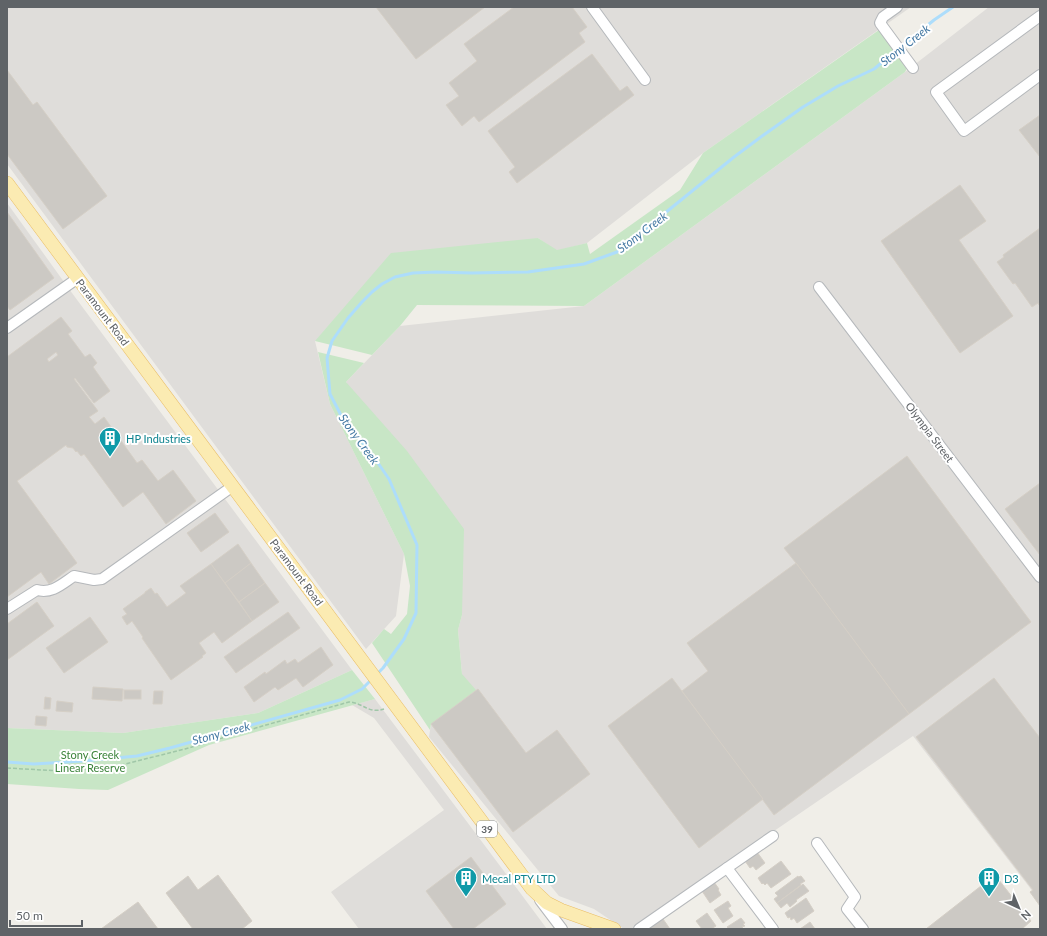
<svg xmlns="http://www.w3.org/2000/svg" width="1047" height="936" font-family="Lato,sans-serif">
<rect width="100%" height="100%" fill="#f0eee8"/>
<g fill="#dfddda">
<polygon points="7,7 911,7 703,153 587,243 557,251 538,238 315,341 330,404 404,554 396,616 366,649 7,164"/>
<polygon points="989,7 1040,7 1040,901 913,736 631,929 624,929 594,909 559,896 429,737 431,724 462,674 458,630 462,615 346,382 400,326 584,306 905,72"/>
<polygon points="7,203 72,293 352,670 258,713 123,733 7,728"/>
<polygon points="375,699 521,894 547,929 359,929 331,892 444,810 374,718 352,705"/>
</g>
<g fill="#c8e6c6">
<polygon points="885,29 910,63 905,72 584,306 417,305 400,326 372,355 315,341 391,253 538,238 557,250 587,243 590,254 680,190 703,153 879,30"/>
<polygon points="318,352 364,363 346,382 407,451 464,529 462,615 458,630 462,674 476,690 431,724 430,730 372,643 384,629 391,634 407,614 410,586 404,554 330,404"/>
<polygon points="352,670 375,699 209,745 108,790 79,789 7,784 7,728 123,733 258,713"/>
</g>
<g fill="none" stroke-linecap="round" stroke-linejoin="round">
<g stroke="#adddfb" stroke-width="3">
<polyline points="377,674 383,668 404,639 416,613 417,545 389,479 369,450 344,421 330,394 327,358 332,341 348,318 362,302 372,292 382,284 395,277 413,273 436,272 472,273 528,272 584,264 617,252 734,157 765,134 803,107 838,86 874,69 934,20 953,7"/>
<polyline points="7,762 34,764 83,761 137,756 170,748 340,700 362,689 371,680"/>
</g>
</g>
<g fill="#ccc9c4" stroke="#d5cfc6" fill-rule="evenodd">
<polygon points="376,7 485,7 416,59"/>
<polygon points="514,7 572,7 587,27 579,33 585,42 479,122 474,116 462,126 446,105 459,96 449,83 477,61 464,44"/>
<polygon points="592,54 620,91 627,86 634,95 517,183 509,172 515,167 488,131"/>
<polygon points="7,70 33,105 37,102 107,196 63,229 7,154"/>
<polygon points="1040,115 1040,157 1019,130"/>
<polygon points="960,185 986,221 959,240 1013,316 960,353 881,241"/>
<polygon points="7,212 54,278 10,310 7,306"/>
<polygon points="1040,228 1040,305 1039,305 1038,303 1032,307 1015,283 1013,284 997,262 1004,257 1003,255"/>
<path d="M61,317L72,331L68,334L85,357L90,354L97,363L93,367L110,391L94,403L75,378L74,379L98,411L89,417L95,424L104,417L137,463L142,460L158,481L173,470L196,501L166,524L143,492L123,507L84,454L81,456L77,451L76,452L73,448L67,447L66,445L17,481L77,563L49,584L41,572L7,597V357ZM56,352L58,355L49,362L47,359Z"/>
<polygon points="907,456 1031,622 909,714 796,563 784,548"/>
<polygon points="1040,483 1040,555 1005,509"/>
<polygon points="215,513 229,532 201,552 187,533"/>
<polygon points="238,544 251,563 225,583 211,564"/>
<polygon points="251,563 265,583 239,602 225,583"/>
<polygon points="796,563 909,714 774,815 682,691 708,671 687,643"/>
<polygon points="211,564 252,621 222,643 214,632 199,643 206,653 202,656 203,657 171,680 142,638 143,637 132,621 127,625 122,617 127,614 123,609 145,593 145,592 151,588 155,594 157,593 167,607 186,593 180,586"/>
<polygon points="265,583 279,602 252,621 239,602"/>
<polygon points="37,602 54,626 7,660 7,624"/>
<polygon points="288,612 300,628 236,673 224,657"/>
<polygon points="90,617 108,642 64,673 46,648"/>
<polygon points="321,647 333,665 303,687 296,678 278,690 275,687 254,702 244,687 265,672 266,674 285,660 287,664 295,659 298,663"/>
<polygon points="672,678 763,799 699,848 608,726"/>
<polygon points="994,678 1040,738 1040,906 1030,892 1033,890 916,737"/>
<polygon points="93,687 123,689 122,701 92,699"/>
<polygon points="478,689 526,753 557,730 590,774 513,832 431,724"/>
<rect x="124" y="690" width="17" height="9"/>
<polygon points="154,691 163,691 162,704 153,704"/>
<polygon points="45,697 51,698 50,709 44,709"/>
<polygon points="57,701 73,703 72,712 56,711"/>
<polygon points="36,716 47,717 46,726 35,725"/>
<polygon points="757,852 765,863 756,870 753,866 750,868 745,861"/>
<polygon points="471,857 506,904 473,929 454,929 426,891"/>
<polygon points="781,861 791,874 771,888 767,883 765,885 763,883 762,884 758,878"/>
<polygon points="218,875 252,921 242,929 193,929 166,893 188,876 198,890"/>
<polygon points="995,875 1031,921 1022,929 926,929"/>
<polygon points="798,876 798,877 801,876 805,881 800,884 801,885 777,903 774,899 778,896 775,893"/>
<polygon points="714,882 719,889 718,890 721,895 710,903 702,891"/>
<polygon points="803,884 809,891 796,900 797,901 790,907 787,903 781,908 777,903"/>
<polygon points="806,898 814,911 797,923 794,918 791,920 790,917 788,918 785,913"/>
<polygon points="728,901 731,906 728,908 733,916 723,923 714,910"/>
<polygon points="138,902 158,929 101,929"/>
<polygon points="707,913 716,926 711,929 702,929 696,921"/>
<polygon points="741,918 745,923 743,924 745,926 742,927 744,929 729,929 727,927"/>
<polygon points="663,919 670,929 648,929 658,922"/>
<polygon points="810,922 815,929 800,929"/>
</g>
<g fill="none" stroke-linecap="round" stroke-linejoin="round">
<g stroke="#b5b8bb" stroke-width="12">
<g id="minor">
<polyline points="592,7 645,80"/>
<polyline points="897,7 883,17 880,23 913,68"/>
<polyline points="1040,16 936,92 964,131 1040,75"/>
<polyline points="819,287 1040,577"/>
<polyline points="7,328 78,278"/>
<path d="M7,609L37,590C52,594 62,584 74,576L94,580L102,579L233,486"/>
<polyline points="817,843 855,897 847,909 863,929"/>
<polyline points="727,868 773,929"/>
<polyline points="540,900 562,929"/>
<polyline points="639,929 773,836"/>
</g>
</g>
<g stroke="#eabe66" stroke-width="14">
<polyline id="major" points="7,183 532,889 547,903 561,910 614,929"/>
</g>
<path stroke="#a0c7a8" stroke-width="1.5" stroke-dasharray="4 2" stroke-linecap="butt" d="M7,768L61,771L117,766L185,749L266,725L349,702C364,703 368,714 384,709"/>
<use href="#minor" stroke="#fff" stroke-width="10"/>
<use href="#major" stroke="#fbebb2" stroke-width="13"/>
</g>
<defs>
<g id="building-pin" transform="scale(1.15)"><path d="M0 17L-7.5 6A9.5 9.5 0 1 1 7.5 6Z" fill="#0f9aa8" stroke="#fff"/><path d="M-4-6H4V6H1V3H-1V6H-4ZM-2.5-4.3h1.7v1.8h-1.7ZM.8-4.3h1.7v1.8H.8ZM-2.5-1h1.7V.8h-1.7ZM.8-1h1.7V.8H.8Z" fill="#fff"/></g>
</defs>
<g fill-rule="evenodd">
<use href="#building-pin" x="110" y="438"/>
<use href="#building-pin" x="466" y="878"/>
<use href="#building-pin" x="989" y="878"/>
</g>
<g text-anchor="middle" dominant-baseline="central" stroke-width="4" stroke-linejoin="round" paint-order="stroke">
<rect fill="#fff" stroke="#8f9295" stroke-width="1" x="477" y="821" width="20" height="16" rx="3"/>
<g font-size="10" font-weight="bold" fill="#5f6367">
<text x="487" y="829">39</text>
</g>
<g font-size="11" fill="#5f6367" stroke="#fff">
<text transform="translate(103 312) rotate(53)">Paramount Road</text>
<text transform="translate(930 432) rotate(53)">Olympia Street</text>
<text transform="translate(297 572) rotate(53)">Paramount Road</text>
</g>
<g font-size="11" fill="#0d838f" stroke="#fff" text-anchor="start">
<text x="126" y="438">HP Industries</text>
<text x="482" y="878">Mecal PTY LTD</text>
<text x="1004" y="878">D3</text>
</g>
<g font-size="11" fill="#3b833a" stroke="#fff">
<text x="90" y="754">Stony Creek<tspan x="90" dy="13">Linear Reserve</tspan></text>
</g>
<g font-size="12" font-style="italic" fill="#467aa4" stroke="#fff">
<text transform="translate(905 45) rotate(-38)">Stony Creek</text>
<text transform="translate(642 232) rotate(-37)">Stony Creek</text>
<text transform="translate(359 439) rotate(54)">Stony Creek</text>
<text transform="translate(221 733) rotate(-15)">Stony Creek</text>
</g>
</g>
<rect width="1047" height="936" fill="none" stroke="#5f6367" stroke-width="16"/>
<g transform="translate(1019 908) rotate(136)" stroke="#ffffff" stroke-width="3" paint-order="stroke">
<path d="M0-3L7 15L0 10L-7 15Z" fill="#5f6367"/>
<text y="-6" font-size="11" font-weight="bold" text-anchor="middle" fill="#5f6367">N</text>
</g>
<path d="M10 920v6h72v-6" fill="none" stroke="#5f6367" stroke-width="2"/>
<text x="16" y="920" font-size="12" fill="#5f6367" stroke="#ffffff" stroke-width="3" paint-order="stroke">50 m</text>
</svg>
